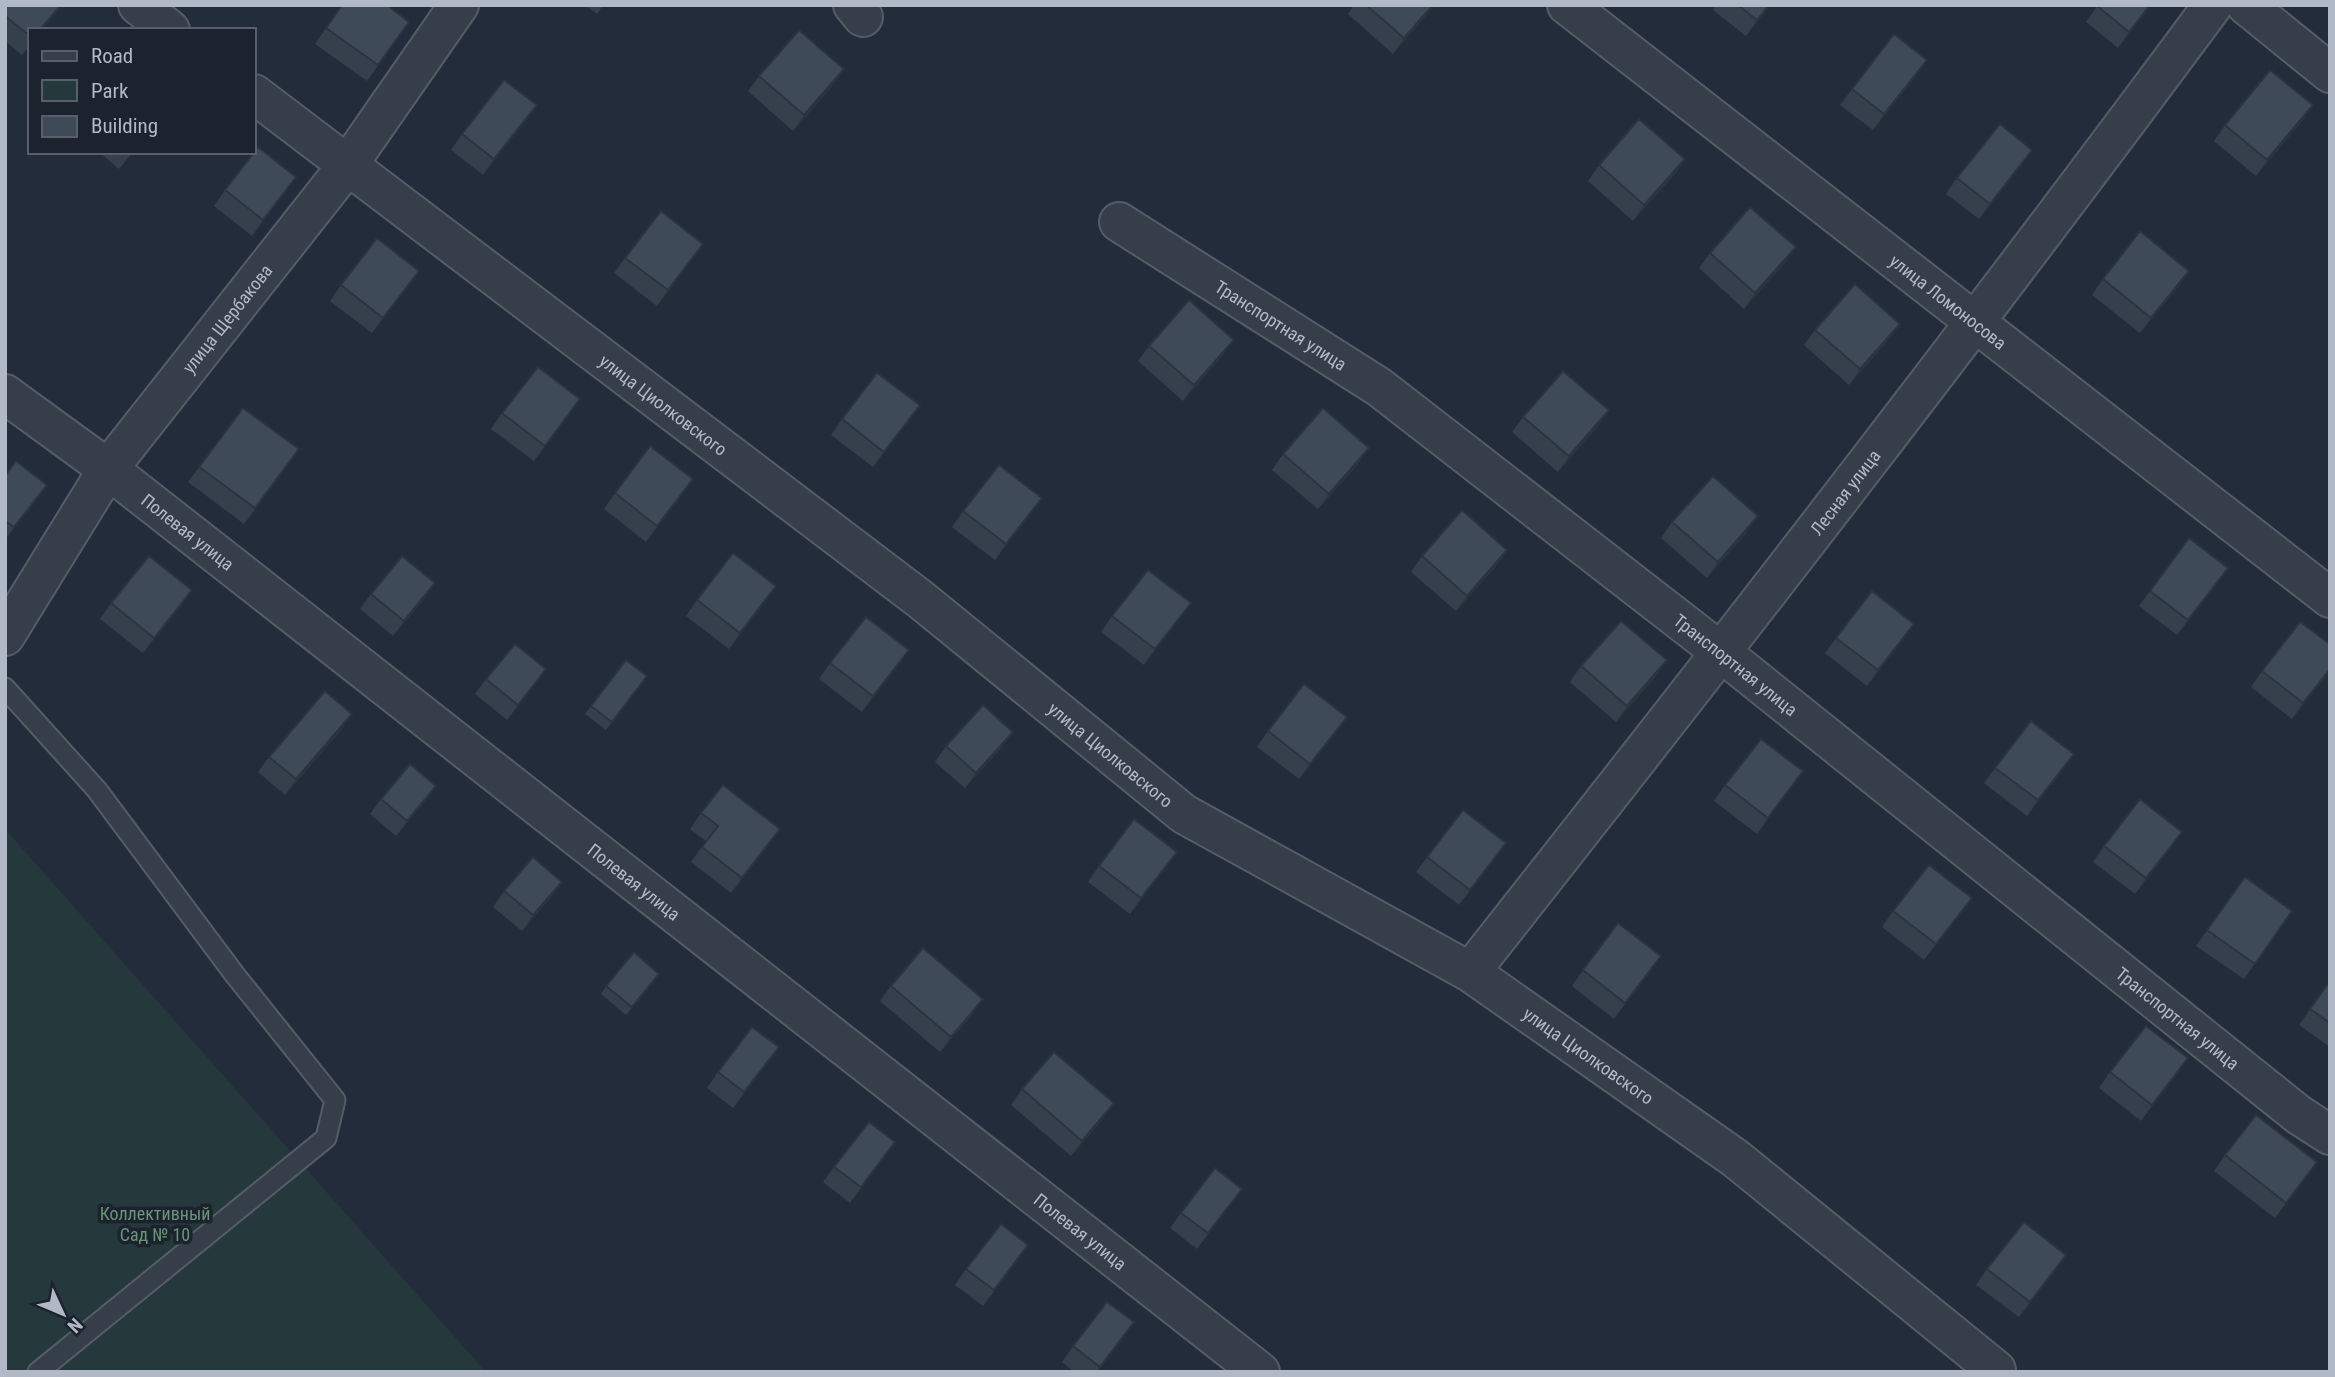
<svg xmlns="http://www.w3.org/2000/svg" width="2335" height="1377" font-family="'Roboto Condensed',sans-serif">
<rect width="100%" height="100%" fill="#232c3a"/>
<polygon fill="#25383b" points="5,829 486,1372 5,1372"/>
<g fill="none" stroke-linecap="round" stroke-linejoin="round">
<g stroke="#555c68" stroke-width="23">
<polyline id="lane" points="5,688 97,790 235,975 335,1100 326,1138 38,1372"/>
</g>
<g stroke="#555c68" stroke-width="42">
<g id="street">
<polyline points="138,5 170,30"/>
<polyline points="853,5 863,17"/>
<path id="s1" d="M1567,5L2330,598"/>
<polyline points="2246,5 2330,73"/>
<path id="s2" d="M254,94L920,599L1184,814L1470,972L1735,1158L1996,1370"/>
<path id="s3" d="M1119,222L1379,387L1722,653L2299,1115L2330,1135"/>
<path id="s4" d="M5,394L108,469L1260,1372"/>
<path id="s5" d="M5,636L108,469L347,166L459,5"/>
<path id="s6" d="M1470,972C1722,653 1971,332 2213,5"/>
</g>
</g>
<use href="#lane" stroke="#363e4a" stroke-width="19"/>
<use href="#street" stroke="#363e4a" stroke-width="38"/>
</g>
<g fill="#36404d">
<polygon points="5,5 62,5 42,30 30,30 30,45 22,55 5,41"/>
<polygon points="342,5 409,22 367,81 315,44"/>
<polygon points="585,5 603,5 597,14"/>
<polygon points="1354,5 1435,5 1393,54 1348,14"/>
<polygon points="1717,5 1770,5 1746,36 1713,10"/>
<polygon points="2098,5 2151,5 2118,48 2086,22"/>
<polygon points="759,76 833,85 793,131 748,91"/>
<polygon points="1916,76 1873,130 1840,105 1852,89"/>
<polygon points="537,105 483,175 451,150 462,134"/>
<polygon points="2313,105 2302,121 2256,176 2214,141 2225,125"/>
<polygon points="2032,150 1979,219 1946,194 1957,178"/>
<polygon points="99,152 133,152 119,169"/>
<polygon points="1685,159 1674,175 1633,221 1588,181 1599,165"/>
<polygon points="296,177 252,236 214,206 225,190"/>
<polygon points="1710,253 1785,263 1744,309 1699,268"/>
<polygon points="625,258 692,259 657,306 614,273"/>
<polygon points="419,271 372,333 330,301 341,285"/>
<polygon points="2189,271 2178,287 2140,333 2092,295 2103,279"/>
<polygon points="1900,324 1889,339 1849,385 1804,345 1815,330"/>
<polygon points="1149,346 1223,355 1183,401 1138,361"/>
<polygon points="580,399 534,461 491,429 502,413"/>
<polygon points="920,405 873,467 831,435 842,419"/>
<polygon points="1523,417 1598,426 1558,472 1512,432"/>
<polygon points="1283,454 1358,464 1318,509 1272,470"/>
<polygon points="288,465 244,524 188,482 199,467"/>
<polygon points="5,476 47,485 5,540"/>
<polygon points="615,493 682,495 646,542 604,509"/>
<polygon points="1042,498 995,560 952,527 963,511"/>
<polygon points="1672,522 1747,532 1707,578 1661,538"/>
<polygon points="1507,550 1496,566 1456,611 1411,572 1422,556"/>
<polygon points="2217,584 2177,635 2139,606 2150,591"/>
<polygon points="192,590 181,606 143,653 100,619 111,603"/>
<polygon points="371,594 424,599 393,636 360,609"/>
<polygon points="697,600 765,602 729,649 686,616"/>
<polygon points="1191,603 1144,665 1101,632 1112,616"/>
<polygon points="1836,638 1903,640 1867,686 1825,653"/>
<polygon points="2330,644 2330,671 2292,719 2251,687 2262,671"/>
<polygon points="909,650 862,712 819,679 830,663"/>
<polygon points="626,660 647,676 606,730 585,714"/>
<polygon points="1667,660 1656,676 1616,722 1570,682 1581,666"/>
<polygon points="546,669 507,720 475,694 486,679"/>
<polygon points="1347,717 1299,779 1257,747 1268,731"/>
<polygon points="341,730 285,795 258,772 269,757"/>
<polygon points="946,746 1002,747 965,788 935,762"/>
<polygon points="1995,768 2063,770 2027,816 1984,783"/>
<polygon points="1803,771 1757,834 1714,801 1725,785"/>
<polygon points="381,799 425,801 396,836 370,814"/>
<polygon points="701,813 769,845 731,893 691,862 706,841 690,829"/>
<polygon points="2104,846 2171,848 2135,894 2093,862"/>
<polygon points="1177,852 1130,914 1088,882 1099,866"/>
<polygon points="1427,857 1495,858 1459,905 1416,872"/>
<polygon points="2245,877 2292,911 2244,979 2196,946"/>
<polygon points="504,891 551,897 522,931 493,907"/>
<polygon points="1972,898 1924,960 1882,927 1893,911"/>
<polygon points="1583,970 1650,972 1614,1019 1572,986"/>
<polygon points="2330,981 2330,1047 2299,1025"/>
<polygon points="654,982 626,1015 601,994 606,986"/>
<polygon points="891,986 972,1015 940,1052 880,1001"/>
<polygon points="779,1047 733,1108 707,1088 718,1072"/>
<polygon points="2188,1058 2141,1121 2099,1088 2110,1072"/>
<polygon points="1022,1089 1103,1119 1071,1156 1011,1105"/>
<polygon points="2225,1155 2317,1162 2275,1218 2214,1171"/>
<polygon points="884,1158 850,1203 823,1182 834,1167"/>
<polygon points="1231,1204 1197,1249 1170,1228 1181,1213"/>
<polygon points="1017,1261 983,1306 955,1285 966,1269"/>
<polygon points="1987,1269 2055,1271 2019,1317 1976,1285"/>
<polygon points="1123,1338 1097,1372 1074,1372 1062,1362 1073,1346"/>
</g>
<g fill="#2c343e">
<polygon points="61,5 62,5 56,13 42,30 40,30"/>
<polygon points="1433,5 1435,5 1393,54 1404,38"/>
<polygon points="1769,5 1770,5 1746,36 1757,20"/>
<polygon points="2150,5 2151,5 2118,48 2129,32"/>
<polygon points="1927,60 1916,76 1873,130 1884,114"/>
<polygon points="844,69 833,85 793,131 804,115"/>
<polygon points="537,105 526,121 483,175 494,159"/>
<polygon points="2313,105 2302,121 2256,176 2267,160"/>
<polygon points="2032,150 2021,166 1979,219 1990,204"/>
<polygon points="1685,159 1674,175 1633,221 1644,205"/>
<polygon points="296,177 285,193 252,236 263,220"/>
<polygon points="703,244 692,259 657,306 668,290"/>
<polygon points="1796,247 1785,263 1744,309 1755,293"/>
<polygon points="419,271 408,287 372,333 383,318"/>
<polygon points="2189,271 2178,287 2140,333 2151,318"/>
<polygon points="1900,324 1889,339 1849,385 1860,369"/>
<polygon points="1234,340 1223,355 1183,401 1194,385"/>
<polygon points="580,399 569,415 534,461 545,446"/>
<polygon points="920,405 909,421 873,467 884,452"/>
<polygon points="1609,410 1598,426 1558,472 1569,456"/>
<polygon points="1369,448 1358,464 1318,509 1329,494"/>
<polygon points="693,479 682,495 646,542 657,526"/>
<polygon points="47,485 36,501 5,540 14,527"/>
<polygon points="1042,498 1031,514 995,560 1006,544"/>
<polygon points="1758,516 1747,532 1707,578 1718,562"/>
<polygon points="1507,550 1496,566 1456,611 1467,596"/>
<polygon points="2228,568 2217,584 2177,635 2188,620"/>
<polygon points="435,583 424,599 393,636 404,621"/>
<polygon points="776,586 765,602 729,649 740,633"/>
<polygon points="192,590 181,606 143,653 154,638"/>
<polygon points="1191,603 1180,618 1144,665 1155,649"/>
<polygon points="1914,624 1903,640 1867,686 1878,670"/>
<polygon points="909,650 898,666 862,712 873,696"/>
<polygon points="1667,660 1656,676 1616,722 1627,706"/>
<polygon points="546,669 535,685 507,720 518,705"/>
<polygon points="2330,669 2330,671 2292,719 2303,703"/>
<polygon points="352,714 341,730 285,795 296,779"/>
<polygon points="1347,717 1336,733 1299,779 1310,764"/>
<polygon points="1013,732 1002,747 965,788 976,773"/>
<polygon points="2074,754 2063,770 2027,816 2038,800"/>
<polygon points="1803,771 1792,787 1757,834 1768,818"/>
<polygon points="436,786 425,801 396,836 407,821"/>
<polygon points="780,829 769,845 731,893 742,878"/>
<polygon points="2182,832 2171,848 2135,894 2146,878"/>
<polygon points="1177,852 1166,868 1130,914 1141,898"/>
<polygon points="562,882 551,897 522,931 533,915"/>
<polygon points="1972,898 1961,913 1924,960 1936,944"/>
<polygon points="1661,956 1650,972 1614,1019 1625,1003"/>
<polygon points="983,999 972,1015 940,1052 951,1037"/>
<polygon points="2188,1058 2177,1074 2141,1121 2152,1105"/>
<polygon points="1114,1103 1103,1119 1071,1156 1082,1141"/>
<polygon points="895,1142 884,1158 850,1203 861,1187"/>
<polygon points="1242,1189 1231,1204 1197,1249 1208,1233"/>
<polygon points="2066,1255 2055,1271 2019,1317 2030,1302"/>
<polygon points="1134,1322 1123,1338 1096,1372 1100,1367"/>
</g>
<g fill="#3f4a59" stroke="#2c343e" stroke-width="2">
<polygon points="5,5 61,5 40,30 30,30 30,36 5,16"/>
<polygon points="342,5 387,5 409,22 378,65 326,28"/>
<polygon points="1366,5 1433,5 1404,38"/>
<polygon points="1738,5 1769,5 1757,20"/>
<polygon points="2098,5 2150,5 2129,32 2097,6"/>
<polygon points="799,30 844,69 804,115 759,76"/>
<polygon points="1894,34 1927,60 1884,114 1852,89"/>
<polygon points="2270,70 2313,105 2267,160 2225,125"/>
<polygon points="504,80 537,105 494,159 462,134"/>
<polygon points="1639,119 1685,159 1644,205 1599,165"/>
<polygon points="2000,124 2032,150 1990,204 1957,178"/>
<polygon points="258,147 296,177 263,220 225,190"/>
<polygon points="1750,207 1796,247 1755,293 1710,253"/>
<polygon points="661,211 703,244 668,290 625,258"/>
<polygon points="2140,231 2189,271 2151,318 2103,279"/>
<polygon points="377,238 419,271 383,318 341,285"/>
<polygon points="1855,284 1900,324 1860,369 1815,330"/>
<polygon points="1189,300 1234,340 1194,385 1149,346"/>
<polygon points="538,367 580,399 545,446 502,413"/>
<polygon points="1563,371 1609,410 1569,456 1523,417"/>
<polygon points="877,373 920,405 884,452 842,419"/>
<polygon points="243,408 299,449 255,508 199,467"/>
<polygon points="1323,408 1369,448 1329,494 1283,454"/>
<polygon points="650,446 693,479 657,526 615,493"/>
<polygon points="16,461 47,485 14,527 5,521 5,476"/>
<polygon points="999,465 1042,498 1006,544 963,511"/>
<polygon points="1713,476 1758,516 1718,562 1672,522"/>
<polygon points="1462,510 1507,550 1467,596 1422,556"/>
<polygon points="2189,538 2228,568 2188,620 2150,591"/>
<polygon points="733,553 776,586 740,633 697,600"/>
<polygon points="149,556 192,590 154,638 111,603"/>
<polygon points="402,556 435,583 404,621 371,594"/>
<polygon points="1148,570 1191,603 1155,649 1112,616"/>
<polygon points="1872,591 1914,624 1878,670 1836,638"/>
<polygon points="866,617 909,650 873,696 830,663"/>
<polygon points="1621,621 1667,660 1627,706 1581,666"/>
<polygon points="2300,622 2330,644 2330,669 2303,703 2262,671"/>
<polygon points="515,644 546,669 518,705 486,679"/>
<polygon points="626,660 647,676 612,722 591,706"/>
<polygon points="1304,684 1347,717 1310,764 1268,731"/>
<polygon points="325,691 352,714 296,779 269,757"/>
<polygon points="983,705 1013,732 976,773 946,746"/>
<polygon points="2031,721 2074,754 2038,800 1995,768"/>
<polygon points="1761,739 1803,771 1768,818 1725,785"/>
<polygon points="410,764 436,786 407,821 381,799"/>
<polygon points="723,785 780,829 742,878 702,847 718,826 701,813"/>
<polygon points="2140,799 2182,832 2146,878 2104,846"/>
<polygon points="1463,810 1506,843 1470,890 1427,857"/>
<polygon points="1134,819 1177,852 1141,898 1099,866"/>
<polygon points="533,857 562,882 533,915 504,891"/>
<polygon points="1929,865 1972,898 1936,944 1893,911"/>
<polygon points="2245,877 2292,911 2255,964 2207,930"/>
<polygon points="1618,923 1661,956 1625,1003 1583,970"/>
<polygon points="923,948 983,999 951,1037 891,986"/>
<polygon points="634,952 659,974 632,1007 606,986"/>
<polygon points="2330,981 2330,1023 2310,1009"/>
<polygon points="2146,1026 2188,1058 2152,1105 2110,1072"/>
<polygon points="752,1027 779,1047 744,1092 718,1072"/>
<polygon points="1054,1052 1114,1103 1082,1141 1022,1089"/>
<polygon points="2256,1115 2317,1162 2286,1203 2225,1155"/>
<polygon points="869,1122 895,1142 861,1187 834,1167"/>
<polygon points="1215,1168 1242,1189 1208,1233 1181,1213"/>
<polygon points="2024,1222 2066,1255 2030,1302 1987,1269"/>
<polygon points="1001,1224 1028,1245 994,1290 966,1269"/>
<polygon points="1107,1302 1134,1322 1100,1367 1073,1346"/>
</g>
<g text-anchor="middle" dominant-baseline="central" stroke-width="7" stroke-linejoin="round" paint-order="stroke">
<g font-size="18" fill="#b2b9c6" stroke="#1c232f">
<text stroke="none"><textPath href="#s1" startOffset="483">улица Ломоносова</textPath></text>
<text stroke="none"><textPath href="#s5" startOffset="388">улица Щербакова</textPath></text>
<text stroke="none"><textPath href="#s3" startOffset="192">Транспортная улица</textPath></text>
<text stroke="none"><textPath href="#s2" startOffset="514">улица Циолковского</textPath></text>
<text stroke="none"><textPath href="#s6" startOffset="609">Лесная улица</textPath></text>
<text stroke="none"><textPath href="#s4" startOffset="229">Полевая улица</textPath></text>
<text stroke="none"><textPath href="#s3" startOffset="760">Транспортная улица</textPath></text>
<text stroke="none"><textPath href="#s2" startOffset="1082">улица Циолковского</textPath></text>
<text stroke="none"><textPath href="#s4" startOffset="796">Полевая улица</textPath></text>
<text stroke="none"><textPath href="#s3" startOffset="1326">Транспортная улица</textPath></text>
<text stroke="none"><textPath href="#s2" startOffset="1648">улица Циолковского</textPath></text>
<text stroke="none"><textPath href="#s4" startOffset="1363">Полевая улица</textPath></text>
</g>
<g font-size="18" fill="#699675" stroke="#1c232f">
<text x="155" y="1213">Коллективный<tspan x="155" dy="21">Сад № 10</tspan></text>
</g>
</g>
<rect width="2335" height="1377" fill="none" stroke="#b2b9c6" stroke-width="14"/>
<rect x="28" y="28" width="228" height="126" fill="#1c232f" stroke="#585f6b" stroke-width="2"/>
<rect x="42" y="51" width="35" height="10" fill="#363e4a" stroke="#585f6b" stroke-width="2"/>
<text x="91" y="63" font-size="21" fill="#b2b9c6">Road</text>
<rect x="42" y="80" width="35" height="21" fill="#25383b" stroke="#585f6b" stroke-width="2"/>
<text x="91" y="98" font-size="21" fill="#b2b9c6">Park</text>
<rect x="42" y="116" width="35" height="21" fill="#3f4a59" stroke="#585f6b" stroke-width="2"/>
<text x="91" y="133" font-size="21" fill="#b2b9c6">Building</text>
<g transform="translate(63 1314) rotate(134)" stroke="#1c232f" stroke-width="5" paint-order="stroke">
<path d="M0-5L12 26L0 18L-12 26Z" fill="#b2b9c6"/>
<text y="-10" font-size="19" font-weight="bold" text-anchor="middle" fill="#b2b9c6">N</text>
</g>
</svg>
